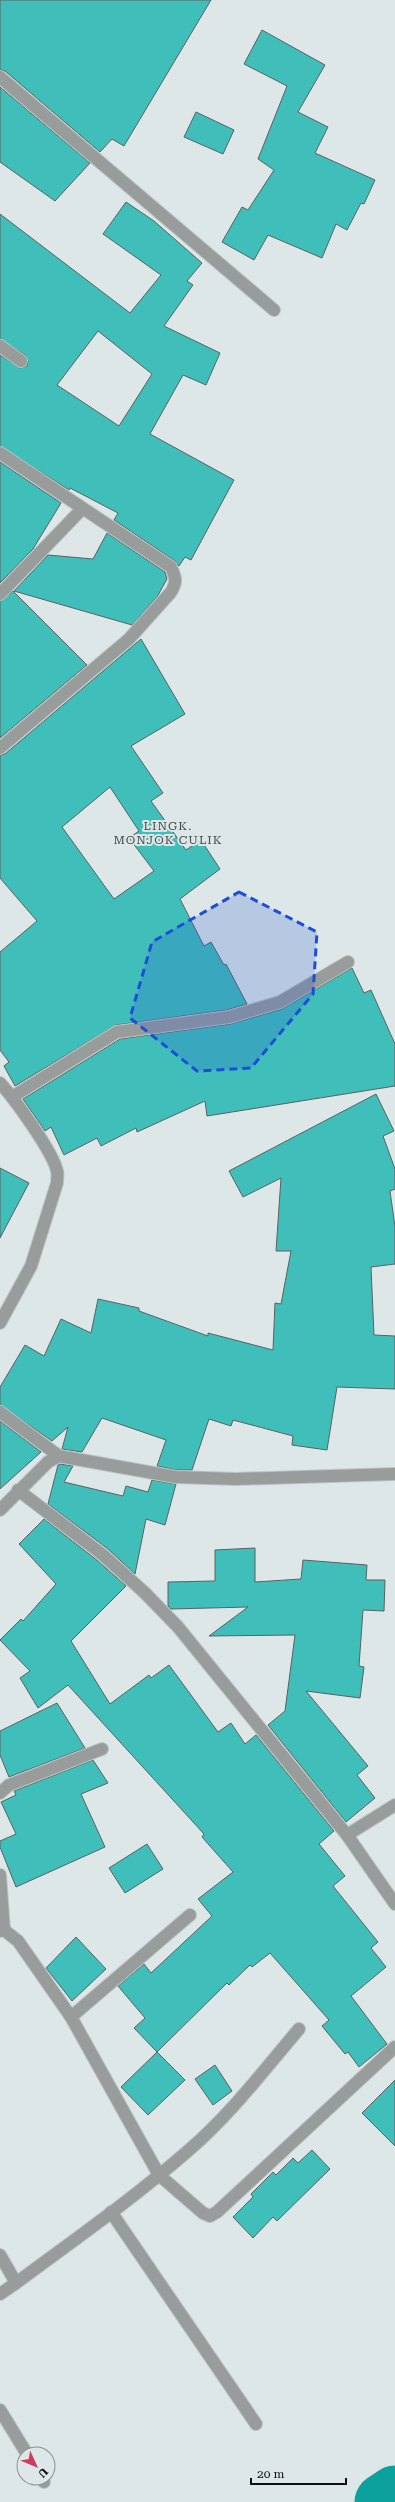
<svg xmlns="http://www.w3.org/2000/svg" width="395" height="2502" font-family="'Roboto Serif',serif">
<rect width="100%" height="100%" fill="#dee7e7"/>
<g fill="none" stroke-linecap="round" stroke-linejoin="round">
<polyline stroke="#0ca19d" stroke-width="57" points="383,2502 395,2494"/>
</g>
<g fill="#40beb9" stroke="#5a6261" fill-rule="evenodd">
<polygon points="0,0 211,0 124,146 112,139 100,152 5,71 0,70"/>
<polygon points="262,30 325,65 298,112 328,127 315,153 375,180 364,204 361,203 347,230 336,224 322,258 268,235 254,260 222,242 242,207 248,210 274,170 258,159 287,86 244,64"/>
<polygon points="0,87 90,163 55,201 0,162"/>
<polygon points="196,112 234,130 223,154 184,137"/>
<path d="M126,202L154,221L202,263L187,281L193,285L164,326L220,353L206,385L183,375L150,434L234,480L191,560L185,557L179,566L175,561L114,520L118,513L70,488L69,490L0,446V355L20,368L27,366L28,361L25,355L0,339V214L130,313L161,275L103,234ZM98,331L152,374L119,426L57,385Z"/>
<polygon points="0,462 61,503 33,549 0,583"/>
<polygon points="107,533 165,572 167,579 157,597 132,625 14,591 48,555 93,559"/>
<polygon points="13,591 87,665 0,738 0,601"/>
<path d="M141,639L185,714L131,746L163,793L151,801L186,850L201,840L220,869L180,899L204,946L211,942L224,965L226,964L247,1004L227,1010L116,1025L15,1086L4,1066L9,1062L0,1050V952L37,921L0,878V755L5,754ZM110,787L139,831L129,838L154,871L114,899L62,827Z"/>
<polygon points="352,968 364,993 371,990 395,1044 395,1086 207,1116 205,1101 137,1132 136,1128 101,1146 97,1138 64,1155 51,1127 45,1131 23,1099 120,1039 230,1024 282,1009"/>
<polygon points="376,1094 394,1131 383,1136 395,1169 395,1189 390,1191 395,1227 395,1264 371,1267 374,1335 395,1336 395,1389 337,1387 327,1450 292,1445 293,1436 233,1420 231,1426 209,1419 192,1470 177,1470 157,1466 166,1440 102,1418 82,1452 62,1449 68,1427 52,1441 0,1405 0,1387 25,1345 44,1356 61,1319 91,1333 98,1299 139,1308 139,1311 208,1336 208,1333 273,1350 275,1303 281,1304 291,1251 276,1251 281,1178 243,1197 229,1171"/>
<polygon points="0,1168 29,1183 0,1238"/>
<polygon points="0,1421 41,1452 0,1489"/>
<polygon points="60,1464 73,1466 64,1482 123,1496 126,1486 148,1492 152,1480 176,1484 165,1525 146,1519 135,1574 108,1549 48,1504 58,1465"/>
<polygon points="44,1519 98,1561 126,1586 71,1641 110,1704 149,1675 151,1678 169,1665 218,1732 231,1723 245,1744 256,1735 334,1831 319,1844 345,1876 333,1886 378,1942 371,1948 386,1967 351,1996 387,2044 359,2067 348,2052 345,2054 322,2026 329,2020 270,1953 252,1967 250,1965 229,1985 227,1983 157,2052 134,2028 145,2018 118,1986 144,1964 151,1973 212,1916 198,1899 233,1872 202,1837 204,1834 68,1685 38,1708 20,1678 30,1671 0,1640 21,1619 23,1621 56,1584 19,1544"/>
<polygon points="255,1548 255,1582 301,1579 303,1560 367,1565 366,1580 385,1580 384,1611 363,1610 359,1666 364,1667 360,1698 306,1691 368,1766 357,1775 375,1798 346,1822 268,1725 285,1711 295,1635 209,1636 248,1607 171,1609 168,1606 168,1582 215,1581 215,1550"/>
<polygon points="57,1703 85,1748 9,1777 0,1755 0,1731"/>
<polygon points="93,1760 108,1783 81,1794 105,1847 16,1887 0,1847 0,1841 16,1834 1,1802 16,1795 14,1791"/>
<polygon points="147,1844 163,1869 125,1893 109,1868"/>
<polygon points="76,1937 106,1969 72,2001 46,1968"/>
<polygon points="157,2052 185,2080 148,2115 121,2087"/>
<polygon points="215,2065 232,2091 213,2105 195,2079"/>
<polygon points="395,2080 395,2146 362,2113"/>
<polygon points="312,2150 330,2169 277,2221 273,2217 253,2238 233,2217 253,2197 251,2194 273,2172 276,2175 293,2158 298,2163"/>
</g>
<g fill="none" stroke-linecap="round" stroke-linejoin="round">
<g stroke="#bcc4c4" stroke-width="14">
<g id="minor">
<polyline points="0,77 274,310"/>
<polyline points="0,346 21,361"/>
<path d="M0,453L171,567C176,578 177,582 171,592L129,639L0,748"/>
<polyline points="0,594 82,509"/>
<path d="M0,1083C14,1098 53,1152 57,1171C58,1174 57,1179 57,1183L31,1266L0,1323"/>
<polyline points="12,1097 117,1032 229,1017 280,1002 348,962"/>
<polyline points="0,1412 59,1456"/>
<polyline points="18,1490 103,1555 145,1593 178,1627 347,1835 395,1904"/>
<polyline points="0,1510 48,1462 59,1456 176,1477 236,1479 395,1474"/>
<polyline points="0,1793 9,1785 102,1749"/>
<polyline points="347,1835 395,1805"/>
<polyline points="0,1875 4,1930"/>
<polyline points="0,1931 4,1930 18,1941 71,2017 159,2175 203,2213 210,2216 217,2212 395,2047"/>
<polyline points="71,2017 190,1915"/>
<polyline points="111,2212 256,2424"/>
<path d="M0,2255L16,2283C74,2240 134,2198 189,2150C230,2115 264,2070 299,2029"/>
<polyline points="0,2294 16,2283"/>
<polyline points="0,2410 27,2454"/>
<polyline points="41,2478 44,2482"/>
</g>
</g>
<use href="#minor" stroke="#989c9b" stroke-width="12"/>
</g>
<path fill="#1d4ed8" fill-opacity="0.2" stroke="#1d4ed8" stroke-width="3" stroke-dasharray="8 5" stroke-linejoin="round" d="M239,892L317,932L313,994L251,1068L197,1071L130,1018L152,942Z"/>
<g text-anchor="middle" dominant-baseline="central" stroke-width="4" stroke-linejoin="round" paint-order="stroke">
<g font-size="12" letter-spacing="1" fill="#444c4c" stroke="#dee7e7">
<text x="168" y="826">LINGK.<tspan x="168" dy="14">MONJOK CULIK</tspan></text>
</g>
</g>
<g transform="translate(36 2466) rotate(134)"><circle r="19" fill="#dee7e7" stroke="#8a9191"/>
<path d="M0-3L7 15L0 10L-7 15Z" fill="#cc3c5d"/>
<text y="-6" font-size="11" font-weight="bold" text-anchor="middle" fill="#0c0f0f">U</text>
</g>
<path d="M251 2478v6h95v-6" fill="none" stroke="#0c0f0f" stroke-width="2"/>
<text x="257" y="2478" font-size="12" fill="#0c0f0f" stroke="#dee7e7" stroke-width="3" paint-order="stroke">20 m</text>
</svg>
